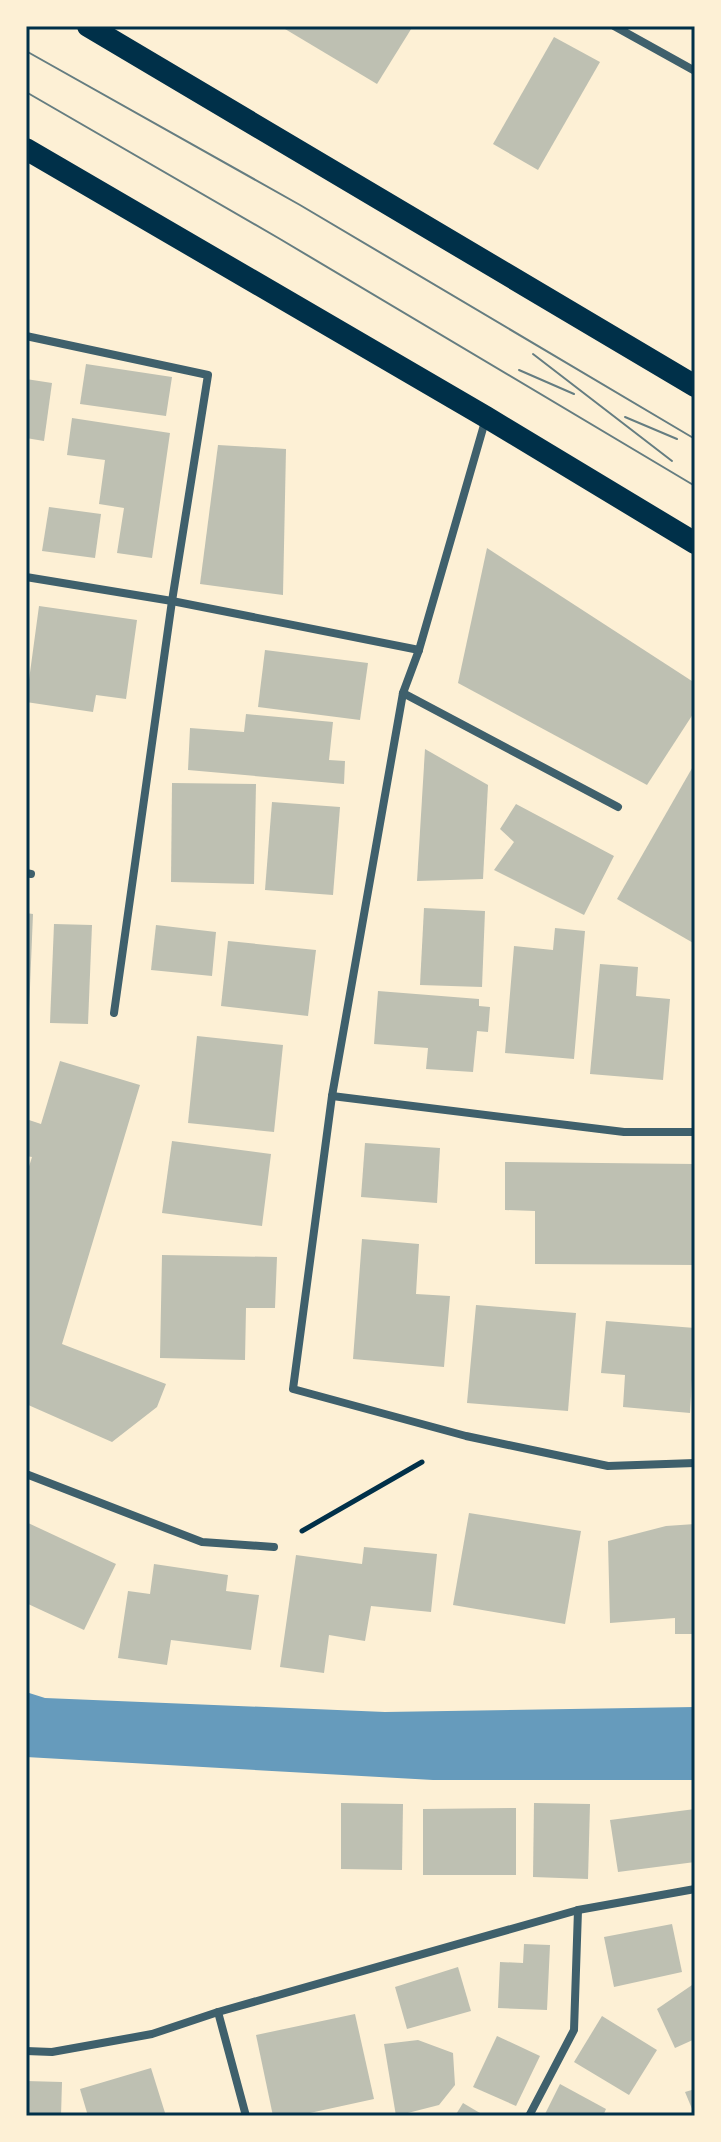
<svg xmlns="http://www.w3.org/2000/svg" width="721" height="2142" font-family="'Archivo Narrow',sans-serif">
<rect width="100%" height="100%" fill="#fdf0d5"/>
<polygon fill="#669bbc" points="26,1692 45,1698 385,1712 695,1707 695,1780 433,1780 26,1757"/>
<g fill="#bec0b2">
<polygon points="280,26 413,26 377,84"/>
<polygon points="554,37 600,62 538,170 493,144"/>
<polygon points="86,364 172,377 166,416 80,404"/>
<polygon points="26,379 52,383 44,441 26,438"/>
<polygon points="72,418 170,433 152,558 117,553 124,508 99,504 105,460 67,455"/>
<polygon points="218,445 286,449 283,595 200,584"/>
<polygon points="49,507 101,514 95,558 42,551"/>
<polygon points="487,548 695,683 695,711 647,785 458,683"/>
<polygon points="39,606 137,620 126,699 96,695 93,712 26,702"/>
<polygon points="265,650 368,663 360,720 258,707"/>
<polygon points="246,714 333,722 329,760 345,761 344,784 188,770 190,728 244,732"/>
<polygon points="425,749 488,785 483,879 417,881"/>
<polygon points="695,763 695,944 617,899"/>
<polygon points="172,783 256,784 254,884 171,882"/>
<polygon points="272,802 340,807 333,895 265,890"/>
<polygon points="516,804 614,856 584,915 494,870 514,842 500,829"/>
<polygon points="424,908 485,911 482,987 420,985"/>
<polygon points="26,913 33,914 29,1011 26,1011"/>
<polygon points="54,924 92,925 88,1024 50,1023"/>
<polygon points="156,925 216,932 212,976 151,970"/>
<polygon points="555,928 585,931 574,1059 505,1053 514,946 553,950"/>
<polygon points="228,941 316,950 308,1016 221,1006"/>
<polygon points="600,964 638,967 636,996 670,999 663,1080 590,1074"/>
<polygon points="378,991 479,999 479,1006 490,1007 488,1032 477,1031 473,1072 426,1069 428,1048 374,1044"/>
<polygon points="197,1036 283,1045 274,1132 188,1123"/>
<polygon points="60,1061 140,1085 62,1344 166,1384 157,1407 112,1442 26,1404 26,1176 32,1157 26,1156 26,1119 41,1124"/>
<polygon points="172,1141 271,1154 262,1226 162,1213"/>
<polygon points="365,1143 440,1148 437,1203 361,1197"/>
<polygon points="505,1162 695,1164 695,1265 535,1264 535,1211 505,1210"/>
<polygon points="362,1239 419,1244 416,1294 450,1296 444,1367 353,1359"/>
<polygon points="162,1255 277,1257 275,1308 246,1308 245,1360 160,1358"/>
<polygon points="476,1305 576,1313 568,1411 467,1403"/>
<polygon points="606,1321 695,1328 690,1413 623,1407 625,1375 601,1373"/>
<polygon points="469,1513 581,1531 565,1624 453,1605"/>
<polygon points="26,1522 116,1564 84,1630 26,1603"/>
<polygon points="695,1524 695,1634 675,1634 675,1618 610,1623 608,1541 666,1526"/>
<polygon points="364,1547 437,1554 431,1612 371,1606 365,1641 329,1635 324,1673 280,1667 296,1555 362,1564"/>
<polygon points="154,1564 228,1575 226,1591 259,1595 251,1650 171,1640 167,1665 118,1658 128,1591 150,1594"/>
<polygon points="341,1803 403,1804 402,1870 341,1869"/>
<polygon points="534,1803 590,1804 588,1879 533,1877"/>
<polygon points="516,1808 516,1875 423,1875 423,1809"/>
<polygon points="695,1809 695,1862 618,1872 610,1820"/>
<polygon points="672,1924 682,1972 614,1987 604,1937"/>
<polygon points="524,1944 550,1945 547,2010 498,2008 500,1962 523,1963"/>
<polygon points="458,1967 471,2011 407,2029 395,1987"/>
<polygon points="695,1983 695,2039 675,2048 657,2009"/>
<polygon points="355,2014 374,2099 296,2116 273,2116 256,2035"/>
<polygon points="602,2016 657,2050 629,2095 574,2062"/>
<polygon points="497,2036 540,2056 516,2106 473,2087"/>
<polygon points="418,2040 453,2053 455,2085 439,2105 396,2116 384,2044"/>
<polygon points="151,2068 166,2116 88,2116 80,2089"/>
<polygon points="26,2081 62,2082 61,2116 26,2116"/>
<polygon points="560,2084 606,2109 603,2116 544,2116"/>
<polygon points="695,2089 695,2116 685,2092"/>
<polygon points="463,2103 485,2116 455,2116"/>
</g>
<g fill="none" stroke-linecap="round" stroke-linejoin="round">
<polyline stroke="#003049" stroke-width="5" points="302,1531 422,1462"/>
<g stroke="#3f606c" stroke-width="8">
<polyline points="614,26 695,71"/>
<polyline points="26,336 208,375 172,601 114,1013"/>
<polyline points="486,418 419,650 403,693 332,1096 293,1389 466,1436 608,1466 695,1463"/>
<polyline points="26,577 172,601 419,650"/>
<polyline points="403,693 618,807"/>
<polyline points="26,873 31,874"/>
<polyline points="332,1096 624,1132 695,1132"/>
<polyline points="26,1474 202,1542 274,1547"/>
<polyline points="218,2012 246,2116"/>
<polyline points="26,2051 52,2052 152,2034 218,2012 578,1910 695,1889"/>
<polyline points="529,2116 574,2030 578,1910"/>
</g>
<g stroke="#003049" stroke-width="22">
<polyline points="88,26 695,386"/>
<polyline points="26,149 486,417 695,543"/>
</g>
<g stroke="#657d81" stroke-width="2">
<polyline points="26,51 300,205 695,439"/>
<polyline points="26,92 280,239 695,486"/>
<polyline points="533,354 672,461"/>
<polyline points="519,370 574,394"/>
<polyline points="625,417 677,439"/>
</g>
</g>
<rect width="721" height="2142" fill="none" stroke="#fdf0d5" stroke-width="56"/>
<rect x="28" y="28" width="665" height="2086" fill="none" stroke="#003049" stroke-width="3"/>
</svg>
